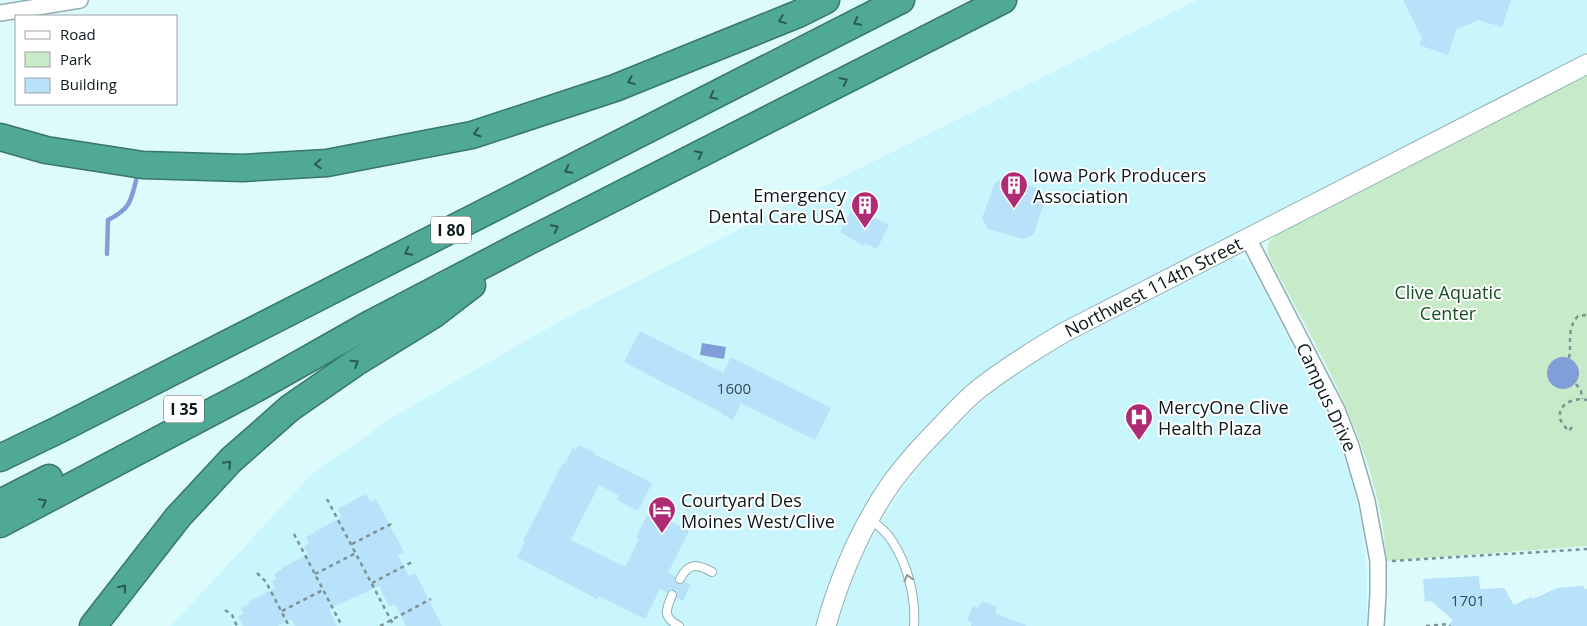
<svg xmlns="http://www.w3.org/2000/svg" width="1587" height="626" font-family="'Open Sans',sans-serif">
<rect width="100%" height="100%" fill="#ddfafd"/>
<g fill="#c9f6fc">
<polygon points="1197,0 1587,0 1587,52 1055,326 1016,350 990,368 934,418 888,472 874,494 850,535 829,582 815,626 171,626 311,475 393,417 564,319 818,189"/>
<polygon points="1235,257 1246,260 1251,266 1331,422 1349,471 1361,520 1367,578 1367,626 837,626 847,594 862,557 888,511 901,490 926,458 956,425 1000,386 1041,358 1079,337"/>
</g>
<path fill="#c7ebc9" d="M1587,75V546L1386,561C1381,450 1319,353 1269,257C1265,246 1269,240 1278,234Z"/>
<g fill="#829ed8">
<polygon points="702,343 726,347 724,359 700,355"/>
<circle cx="1563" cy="373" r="16"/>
</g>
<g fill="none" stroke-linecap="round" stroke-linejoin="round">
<path stroke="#829ed8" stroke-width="4.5" d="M107,254L108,220C133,208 131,198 138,173"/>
</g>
<g fill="#b8e1fa">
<polygon points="1403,0 1511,0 1502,27 1478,20 1456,30 1448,55 1419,45 1422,37"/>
<polygon points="1005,177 1040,189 1045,199 1034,234 1024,239 988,229 982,218 995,183"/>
<polygon points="853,207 889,225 877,249 865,243 864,246 840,232"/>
<polygon points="640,331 723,373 731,357 831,408 815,440 741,403 733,420 722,414 722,413 624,362"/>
<polygon points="579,445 595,453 594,454 652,483 638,511 617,500 619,496 599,485 571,540 625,567 639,539 636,537 647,515 666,524 668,520 689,531 668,573 675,576 675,581 678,584 682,584 685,582 691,584 683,601 677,598 677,594 675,590 671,590 667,593 660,589 645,619 599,596 597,599 517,557 525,542 523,541 563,463 565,464 573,448 576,450"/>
<polygon points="366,494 370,502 376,499 404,552 398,555 409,576 415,573 442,626 406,626 395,604 389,607 379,586 329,609 337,626 295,626 291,619 278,626 243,626 238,616 244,614 241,608 249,604 248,602 275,588 272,582 277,579 274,574 282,569 282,568 308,554 304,546 309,543 306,537 315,533 314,532 342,517 338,509"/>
<polygon points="1479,576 1480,589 1504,588 1514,605 1531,597 1533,599 1557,588 1584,586 1584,589 1587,589 1587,626 1448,626 1453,620 1431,601 1425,602 1423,579"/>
<polygon points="982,601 997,607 995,613 1027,626 971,626 972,622 967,620 973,606 978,608"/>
</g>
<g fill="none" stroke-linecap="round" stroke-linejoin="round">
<g stroke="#8dafb3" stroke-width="10">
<g id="service">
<path d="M870,519C878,525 887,532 892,541C908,565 916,598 914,626"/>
<path d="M680,579C689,562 697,564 712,572"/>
<path d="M672,595C666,610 662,617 679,626"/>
</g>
</g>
<g stroke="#8dafb3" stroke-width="18">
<g id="minor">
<polyline points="0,13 80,0"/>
<polyline points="1248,238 1337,410 1351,446 1367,501 1378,561 1378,594 1376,626"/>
</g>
</g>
<g stroke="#8dafb3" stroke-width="21">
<g id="tertiary">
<path id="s1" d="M826,626C840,576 862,525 892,482C907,462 924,443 942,425C954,412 966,399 980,388C1007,367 1036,349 1065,332L1587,64"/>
</g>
</g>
<g stroke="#38776a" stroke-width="29">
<g id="motorway">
<polyline points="0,137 46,150 143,165 243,168 327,163 472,135 615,88 798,14 826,0"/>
<polyline points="0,458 60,429 901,0"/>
<polyline points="0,503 49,478"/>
<polyline points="0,524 255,389 372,323 527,242 1003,0"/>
<polyline points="93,626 178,517 231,460 290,408 355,363 433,315 472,285"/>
</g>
</g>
<g stroke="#7c9294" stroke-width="2.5" stroke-dasharray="4 4" stroke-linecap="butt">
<path d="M1569,358C1572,343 1566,329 1578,316L1587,315"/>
<polyline points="1576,384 1581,391 1582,399"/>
<path d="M1572,427L1569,431C1566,428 1560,422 1560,417C1558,403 1576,397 1587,400"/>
<polyline points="327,499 394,626"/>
<polyline points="294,534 342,626"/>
<polyline points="352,544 393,523"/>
<polyline points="1392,561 1587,549"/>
<polyline points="257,573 266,582 289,626"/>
<polyline points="315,574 356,553"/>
<polyline points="372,583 412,562"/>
<polyline points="225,610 232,615 237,626"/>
<polyline points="282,611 323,590"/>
<polyline points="380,626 431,599"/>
<polyline points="1426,626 1448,624 1450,626"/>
</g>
<use href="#service" stroke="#fff" stroke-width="8"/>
<use href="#minor" stroke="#fff" stroke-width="15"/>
<use href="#tertiary" stroke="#fff" stroke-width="19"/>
<use href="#motorway" stroke="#50a995" stroke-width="26"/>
</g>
<defs><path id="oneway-chevron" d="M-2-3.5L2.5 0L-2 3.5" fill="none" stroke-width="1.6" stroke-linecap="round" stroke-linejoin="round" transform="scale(1.25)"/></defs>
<g stroke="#2b5a52">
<use href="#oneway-chevron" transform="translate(782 20) rotate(158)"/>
<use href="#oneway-chevron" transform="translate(857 22) rotate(153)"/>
<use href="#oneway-chevron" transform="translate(631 81) rotate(158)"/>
<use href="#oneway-chevron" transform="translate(844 81) rotate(-27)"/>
<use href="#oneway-chevron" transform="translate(713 96) rotate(153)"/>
<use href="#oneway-chevron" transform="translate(477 133) rotate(163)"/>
<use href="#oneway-chevron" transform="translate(699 154) rotate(-27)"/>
<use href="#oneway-chevron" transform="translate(318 164) rotate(177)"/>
<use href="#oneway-chevron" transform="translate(568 170) rotate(153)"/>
<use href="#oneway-chevron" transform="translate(555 228) rotate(-27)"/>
<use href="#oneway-chevron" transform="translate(408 252) rotate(153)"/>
<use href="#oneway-chevron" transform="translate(355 363) rotate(-33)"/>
<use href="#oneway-chevron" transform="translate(228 464) rotate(-46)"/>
<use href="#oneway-chevron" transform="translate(43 502) rotate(-27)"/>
<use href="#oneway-chevron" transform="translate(123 588) rotate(-52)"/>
</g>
<use stroke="#929898" href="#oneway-chevron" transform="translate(908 578) rotate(-105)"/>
<defs>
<g id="building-pin" transform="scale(1.4375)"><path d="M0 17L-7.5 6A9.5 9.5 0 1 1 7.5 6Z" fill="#af2b73" stroke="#fff"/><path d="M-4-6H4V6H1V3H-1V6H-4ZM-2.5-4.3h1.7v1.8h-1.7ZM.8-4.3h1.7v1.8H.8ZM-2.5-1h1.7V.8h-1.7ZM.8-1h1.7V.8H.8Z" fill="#fff"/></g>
<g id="hospital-pin" transform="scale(1.4375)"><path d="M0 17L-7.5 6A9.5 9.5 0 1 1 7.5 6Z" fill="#af2b73" stroke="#fff"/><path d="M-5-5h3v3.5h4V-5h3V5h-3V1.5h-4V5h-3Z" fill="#fff"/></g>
<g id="hotel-pin" transform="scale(1.4375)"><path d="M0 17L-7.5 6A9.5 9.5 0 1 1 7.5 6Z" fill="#af2b73" stroke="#fff"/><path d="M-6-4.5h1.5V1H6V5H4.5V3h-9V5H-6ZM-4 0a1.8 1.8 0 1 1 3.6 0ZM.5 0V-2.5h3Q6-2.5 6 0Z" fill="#fff"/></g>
</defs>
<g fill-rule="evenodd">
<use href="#building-pin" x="1014" y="185"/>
<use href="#building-pin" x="865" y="205"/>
<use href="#hospital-pin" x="1139" y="417"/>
<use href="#hotel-pin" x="662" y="510"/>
</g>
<g text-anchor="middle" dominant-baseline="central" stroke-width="4" stroke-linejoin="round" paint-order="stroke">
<g font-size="15" fill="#374b53">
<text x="734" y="388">1600</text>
<text x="1468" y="600">1701</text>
</g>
<g fill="#fff" stroke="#555e5f" stroke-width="1">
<rect x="431" y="216.5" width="40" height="27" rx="4"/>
<rect x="164" y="395.5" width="40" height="27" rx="4"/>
</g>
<g font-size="16" font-weight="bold" fill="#0c191b">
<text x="451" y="230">I 80</text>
<text x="184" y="409">I 35</text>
</g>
<g font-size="18" fill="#0c191b" stroke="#fff" text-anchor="start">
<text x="1033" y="175">Iowa Pork Producers<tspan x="1033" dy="21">Association</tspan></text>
<text x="846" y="195" text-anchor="end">Emergency<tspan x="846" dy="21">Dental Care USA</tspan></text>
<text x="1158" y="407">MercyOne Clive<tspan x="1158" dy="21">Health Plaza</tspan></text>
<text x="681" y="500">Courtyard Des<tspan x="681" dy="21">Moines West/Clive</tspan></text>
</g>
<g font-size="18" fill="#0c191b" stroke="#fff">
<text stroke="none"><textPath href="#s1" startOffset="489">Northwest 114th Street</textPath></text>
<text transform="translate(1327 397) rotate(65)">Campus Drive</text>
</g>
<g font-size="18" fill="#134f20" stroke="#fff">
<text x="1448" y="292">Clive Aquatic<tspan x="1448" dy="21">Center</tspan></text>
</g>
</g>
<rect x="15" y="15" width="162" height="90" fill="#ffffff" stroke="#9ea3a4"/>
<rect x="25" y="31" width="25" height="8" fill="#ffffff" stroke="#9ea3a4"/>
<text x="60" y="40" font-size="15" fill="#0c191b">Road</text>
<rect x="25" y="52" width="25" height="15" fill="#c7ebc9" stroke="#9ea3a4"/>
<text x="60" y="65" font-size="15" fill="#0c191b">Park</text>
<rect x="25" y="78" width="25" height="15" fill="#b8e1fa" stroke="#9ea3a4"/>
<text x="60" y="90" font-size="15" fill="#0c191b">Building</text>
</svg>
